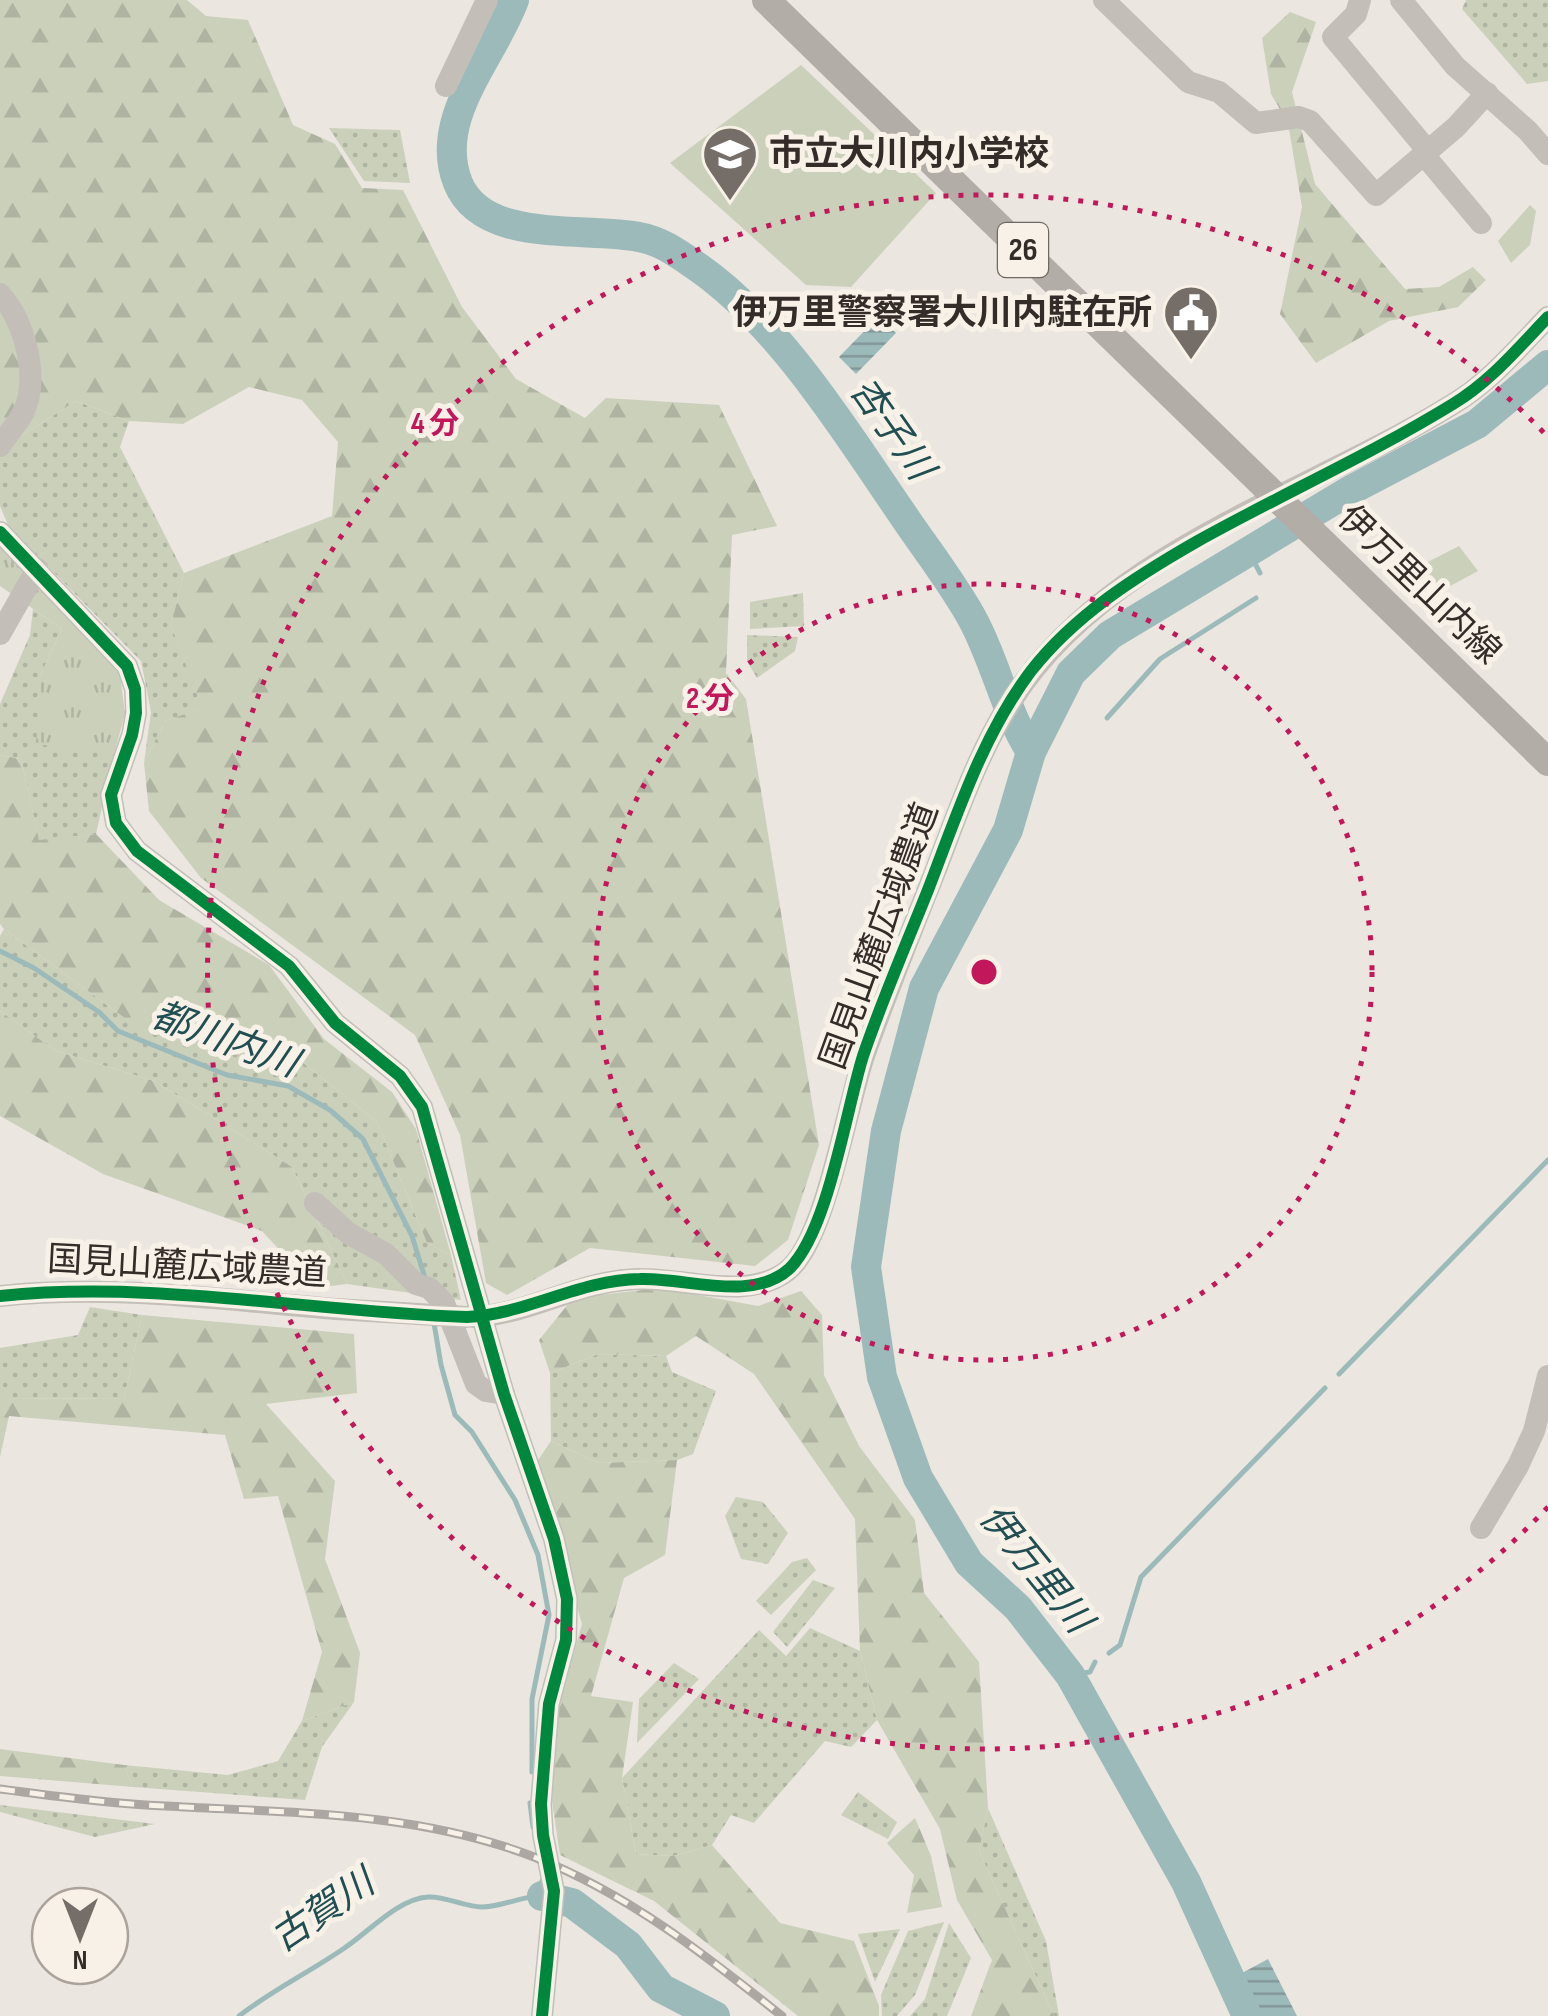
<svg xmlns="http://www.w3.org/2000/svg" width="1548" height="2016" font-family="'Sofia Sans Condensed','Noto Sans JP',sans-serif">
<defs>
<pattern id="grass-dots" width="8" height="8" patternUnits="userSpaceOnUse" patternTransform="scale(2.5)"><rect width="8" height="8" fill="#cbd0bb"/><path d="M2 2h.1M6 6h.1" fill="none" stroke="#afb3a1" stroke-width="1.8" stroke-linecap="round"/></pattern>
<pattern id="forest-firs" width="22" height="20" patternUnits="userSpaceOnUse" patternTransform="scale(2.5)"><rect width="22" height="20" fill="#cbd0bb"/><path d="M5 1l3.5 6h-7zM16 11l3.5 6h-7z" fill="#afb3a1"/></pattern>
<pattern id="park-tufts" width="24" height="20" patternUnits="userSpaceOnUse" patternTransform="scale(2.5)"><rect width="24" height="20" fill="#cbd0bb"/><path d="M3 7l-1-3M5 7V3M7 7l1-3M15 17l-1-3M17 17v-4M19 17l1-3" fill="none" stroke="#afb3a1"/></pattern>
<pattern id="water-rules" width="6" height="5" patternUnits="userSpaceOnUse" patternTransform="scale(2.5)"><rect width="6" height="5" fill="#9dbabb"/><path d="M0 2.5h6" fill="none" stroke="#819798"/></pattern>
</defs>
<rect width="100%" height="100%" fill="#ebe6e0"/>
<g fill="url(#grass-dots)">
<polygon points="1466,0 1548,0 1548,81 1527,84 1462,9"/>
<polygon points="329,128 400,130 410,183 364,181"/>
<polygon points="76,401 129,421 120,447 184,573 171,625 203,708 165,721 144,763 151,712 141,661 9,527 0,506 0,449"/>
<polygon points="803,593 804,626 750,629 750,602"/>
<polygon points="33,609 62,629 40,676 114,754 96,834 39,841 21,759 0,755 0,704 30,635"/>
<polygon points="747,635 798,637 795,651 757,678 747,661"/>
<polygon points="4,929 130,1022 286,1049 377,1122 427,1243 451,1255 461,1300 347,1284 292,1167 154,1081 56,1051 0,1011 0,936"/>
<polygon points="90,1307 142,1315 124,1399 0,1398 0,1348 78,1335"/>
<polygon points="598,1354 666,1356 672,1372 716,1391 693,1454 677,1460 598,1463 551,1441 550,1373"/>
<polygon points="736,1497 763,1502 788,1533 768,1564 741,1559 725,1516"/>
<polygon points="807,1558 816,1570 771,1615 756,1601 792,1562"/>
<polygon points="813,1580 835,1588 787,1647 773,1632"/>
<polygon points="810,1628 860,1651 877,1720 851,1747 825,1741 754,1823 731,1815 712,1845 673,1856 636,1854 622,1778 759,1630 786,1656"/>
<polygon points="674,1663 699,1679 637,1743 639,1699"/>
<polygon points="354,1702 322,1747 305,1800 133,1787 124,1765 228,1775 278,1761 302,1721"/>
<polygon points="858,1792 897,1822 888,1839 841,1815"/>
<polygon points="0,1805 155,1824 95,1837 0,1812"/>
<polygon points="988,1808 1046,1941 1059,2016 1054,2016 979,1851"/>
<polygon points="944,1922 915,1995 897,2016 882,2016 881,1995 908,1931"/>
<polygon points="949,1923 971,1958 947,2016 910,2016 925,1999"/>
<polygon points="900,1929 875,1982 858,1934"/>
</g>
<g fill="url(#forest-firs)">
<polygon points="0,0 187,0 206,16 248,20 293,125 335,144 362,188 403,190 462,307 516,379 585,418 606,398 719,405 777,526 732,535 726,673 746,699 819,1145 788,1240 755,1266 590,1248 507,1295 486,1283 460,1135 415,1035 201,878 149,811 144,763 165,721 202,708 171,625 184,573 332,516 338,442 302,400 249,387 183,424 129,421 76,401 0,449"/>
<polygon points="1290,12 1316,22 1292,92 1315,184 1405,289 1439,287 1473,267 1486,280 1458,307 1389,321 1316,363 1280,314 1302,207 1288,123 1271,94 1262,38"/>
<polygon points="0,755 21,759 39,840 96,834 159,900 269,965 324,1039 392,1092 416,1129 451,1255 427,1243 377,1122 286,1049 229,1038 210,1053 130,1022 4,929 0,924"/>
<polygon points="0,1011 56,1051 154,1081 292,1167 347,1284 315,1288 262,1231 103,1174 0,1116"/>
<polygon points="660,1288 758,1306 801,1291 822,1315 824,1375 859,1446 915,1520 924,1593 979,1662 988,1808 979,1851 1054,2016 971,2016 992,1960 957,1900 940,1829 877,1720 860,1651 855,1519 754,1374 696,1336 666,1356 598,1354 550,1373 539,1340 573,1298"/>
<polygon points="142,1315 354,1334 357,1393 266,1404 335,1481 325,1559 360,1653 354,1702 302,1721 322,1652 278,1496 244,1499 225,1435 9,1416 0,1457 0,1398 124,1399"/>
<polygon points="551,1441 598,1463 677,1460 665,1555 624,1578 591,1696 633,1702 622,1778 636,1854 673,1856 712,1845 780,1923 854,1941 879,2006 879,2016 798,2016 654,1901 560,1855 552,1801 559,1706 582,1624 536,1463"/>
<polygon points="0,1749 124,1765 133,1787 0,1776"/>
<polygon points="915,1818 931,1856 942,1907 907,1913 914,1875 887,1843"/>
</g>
<polygon fill="url(#park-tufts)" points="0,547 120,674 125,714 114,754 36,744 40,676 62,629 0,586"/>
<g fill="#cbd0bb">
<polygon points="801,65 936,193 851,287 806,285 670,163"/>
<polygon points="1530,205 1536,211 1530,245 1511,263 1498,241"/>
<polygon points="1459,546 1478,571 1441,591 1418,567"/>
</g>
<g fill="url(#water-rules)">
<polygon points="878,317 896,333 856,374 839,357"/>
<polygon points="1268,1959 1297,2016 1232,2016 1218,1986"/>
</g>
<g fill="none" stroke-linecap="round" stroke-linejoin="round">
<g stroke="#9dbabb" stroke-width="5">
<polyline points="1249,552 1260,573"/>
<polyline points="1107,718 1160,659 1256,598"/>
<polyline points="0,951 34,968 99,1012 118,1031 227,1075 288,1086 330,1110 363,1139 412,1236 425,1278"/>
<polyline points="434,1323 441,1365 455,1415 472,1432 515,1500 538,1555 549,1615 532,1699 532,1772"/>
<polyline points="1339,1374 1548,1160"/>
<polyline points="1109,1653 1120,1645 1141,1577 1325,1388"/>
<polyline points="1070,1675 1090,1672 1095,1662"/>
<polyline points="530,1803 533,1827"/>
<path d="M239,2016C274,1989 308,1973 343,1949C368,1933 397,1899 428,1897C446,1896 464,1907 482,1907C503,1907 520,1896 542,1896V1881"/>
</g>
<g stroke="#9dbabb" stroke-width="30">
<path d="M514,0C493,58 432,118 458,183C483,245 586,226 639,237C662,241 680,255 699,268C780,325 845,430 901,512C925,548 953,583 973,620C996,663 1005,711 1031,752"/>
<polyline points="542,1896 572,1903 628,1945 661,1988 715,2016"/>
<polyline points="1247,2016 1186,1882 1070,1675 1018,1608 969,1563 918,1478 882,1377 866,1267 886,1131 924,988 1008,830 1031,752 1071,673 1110,635 1349,491 1477,424 1548,365"/>
</g>
<g stroke="#c4beb9" stroke-width="22">
<polyline points="1104,0 1188,82 1219,92 1256,123 1299,117 1310,121 1376,195 1456,127 1487,93"/>
<polyline points="1360,0 1356,14 1333,37 1422,144 1430,162 1481,223"/>
<polyline points="1401,0 1455,66 1528,131 1548,154"/>
<polyline points="446,86 487,0"/>
<path d="M0,294C25,322 40,378 23,413C17,424 7,435 0,446"/>
<polyline points="0,532 127,666 135,689 136,713 132,735 111,795 116,823 137,851 289,966 335,1023 400,1076 422,1107 504,1394 554,1539 567,1599 566,1640 549,1704 541,1804 543,1835 554,1891 542,2016"/>
<polyline points="0,634 37,569"/>
<polyline points="315,1203 348,1233 386,1254 416,1284 429,1288 444,1303 476,1384 486,1391 504,1394"/>
<path d="M0,1296C112,1284 224,1300 336,1309"/>
<path d="M473,1317C531,1314 577,1281 637,1279C684,1277 746,1302 787,1271C826,1241 847,1103 865,1053C887,992 911,932 935,872C957,815 977,755 1010,703C1105,551 1307,495 1453,404C1490,382 1518,348 1548,317"/>
<polyline points="1481,1528 1518,1466 1534,1431 1548,1376"/>
</g>
<polyline stroke="#b3ada8" stroke-width="28" points="766,0 1548,762"/>
<g stroke="#aca7a3" stroke-width="9">
<path id="rail" d="M0,1789C55,1796 111,1804 166,1806C290,1813 416,1811 534,1857C627,1893 704,1954 782,2016"/>
</g>
<use href="#rail" stroke="#f8f1e7" stroke-width="5" stroke-dasharray="15" stroke-linecap="butt"/>
<polyline stroke="#c4beb9" stroke-width="22" points="336,1309 467,1317"/>
<g stroke="#f8f1e7" stroke-width="19">
<g id="cycleway">
<polyline points="0,532 127,666 135,689 136,713 132,735 111,795 116,823 137,851 289,966 335,1023 400,1076 422,1107 504,1394 554,1539 567,1599 566,1640 549,1704 541,1804 543,1835 554,1891 542,2016"/>
<path d="M0,1296C155,1280 312,1312 467,1317C528,1314 578,1280 640,1279C685,1277 751,1303 789,1269C828,1232 846,1110 863,1056C882,1000 906,945 928,890C957,815 982,736 1031,671C1075,615 1135,577 1196,542C1280,495 1370,455 1453,404C1490,382 1518,348 1548,317"/>
</g>
</g>
<use href="#cycleway" stroke="#00873e" stroke-width="12"/>
</g>
<g fill="none" stroke="#c2185b" stroke-width="5" stroke-dasharray="5 10">
<circle cx="984" cy="972" r="388"/>
<path d="M1548 1507A777 777 0 1 1 1548 437"/>
</g>
<defs>
<g id="school-pin" transform="scale(2.875)"><path d="M0 17L-7.5 6A9.5 9.5 0 1 1 7.5 6Z" fill="#746d68" stroke="#f8f1e7"/><path d="M0-5L7-2L0 1L-7-2ZM-4 1L0 2.5L4 1V4Q0 6-4 4Z" fill="#fff"/></g>
<g id="civic-pin" transform="scale(2.875)"><path d="M0 17L-7.5 6A9.5 9.5 0 1 1 7.5 6Z" fill="#746d68" stroke="#f8f1e7"/><path d="M-.6-6.5H3V-4.5H.6V-3L4-1V1h2V6H-6V1h2V-1L-.6-3ZM-1.2 2.5V6h2.4V2.5Z" fill="#fff"/></g>
</defs>
<g fill-rule="evenodd">
<use href="#school-pin" x="730" y="154"/>
<use href="#civic-pin" x="1191" y="313"/>
</g>
<g text-anchor="middle" dominant-baseline="central" stroke-width="10" stroke-linejoin="round" paint-order="stroke">
<rect fill="#f8f1e7" stroke="#6f6761" stroke-width="2.5" x="998" y="223" width="50" height="54" rx="8"/>
<g font-size="32" font-weight="bold" fill="#342c28">
<text x="1023" y="250">26</text>
</g>
<g font-size="35" font-weight="bold" fill="#342c28" stroke="#f8f1e7" text-anchor="start">
<text x="769" y="154">市立大川内小学校</text>
<text x="1152" y="313" text-anchor="end">伊万里警察署大川内駐在所</text>
</g>
<g font-size="35" fill="#342c28" stroke="#f8f1e7">
<text transform="translate(1419 585) rotate(44)">伊万里山内線</text>
<text transform="translate(880 936) rotate(-70)">国見山麓広域農道</text>
<text transform="translate(187 1267) rotate(3)">国見山麓広域農道</text>
</g>
<g font-size="38" font-style="italic" fill="#204e53" stroke="#f8f1e7">
<text transform="translate(891 429) rotate(55)">杏子川</text>
<text transform="translate(225 1040) rotate(20)">都川内川</text>
<text transform="translate(1035 1569) rotate(51)">伊万里川</text>
<text transform="translate(323 1911) rotate(-34)">古賀川</text>
</g>
</g>
<circle cx="984" cy="972" r="15" fill="#c2185b" stroke="#f8f1e7" stroke-width="5"/>
<g font-size="30" text-anchor="middle" font-weight="bold" fill="#c2185b" stroke="#f8f1e7" stroke-width="10" stroke-linejoin="round" paint-order="stroke">
<text x="435" y="433">4 分</text>
<text x="710" y="708">2 分</text>
</g>
<g transform="translate(80 1936) rotate(180)"><circle r="48" fill="#f8f1e7" stroke="#aaa29b" stroke-width="2.5"/>
<path d="M0-8L18 38L0 25L-18 38Z" fill="#746d68"/>
<text y="-15" font-size="28" font-weight="bold" text-anchor="middle" fill="#342c28">N</text>
</g>
</svg>
